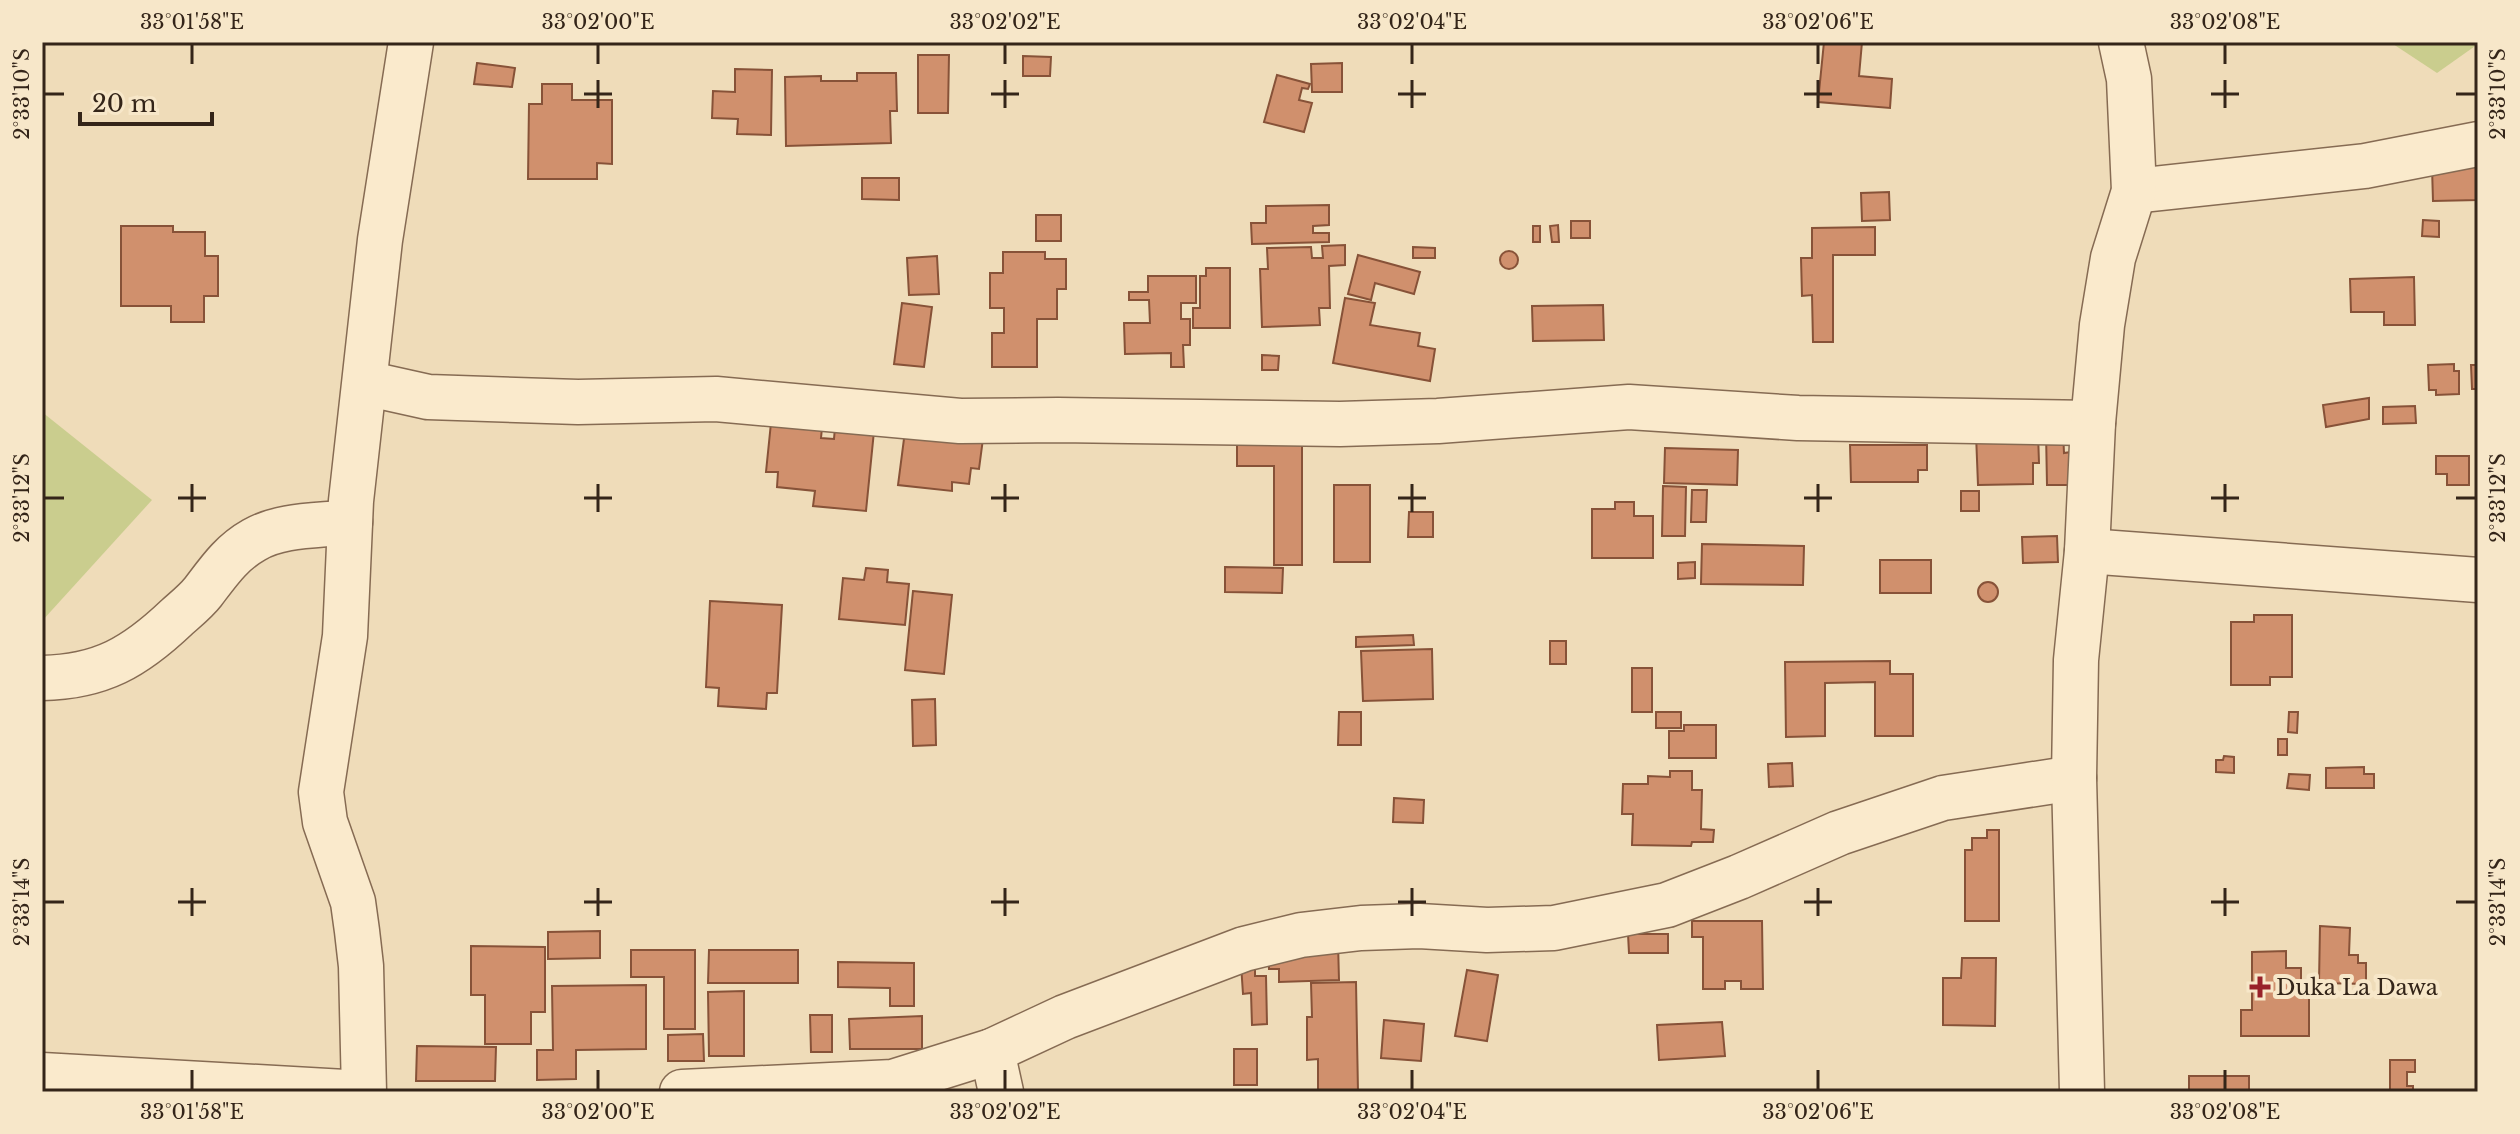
<svg xmlns="http://www.w3.org/2000/svg" width="2520" height="1134" font-family="'Libre Baskerville',serif">
<rect width="100%" height="100%" fill="#efdcb9"/>
<g fill="#cacd8e">
<polygon points="2390,42 2478,42 2478,44 2437,73"/>
<polygon points="42,412 152,500 42,621"/>
</g>
<g fill="#d0906d" stroke="#875238" stroke-width="2">
<polygon points="1824,42 1862,42 1859,76 1892,79 1890,108 1818,102"/>
<polygon points="918,55 949,55 948,113 918,113"/>
<polygon points="1023,56 1051,57 1050,76 1023,76"/>
<polygon points="477,63 515,68 512,87 474,84"/>
<polygon points="1342,63 1342,92 1312,92 1311,64"/>
<polygon points="735,69 772,70 771,135 737,134 738,119 712,118 713,91 735,92"/>
<polygon points="857,73 896,73 897,111 890,111 891,143 786,146 785,77 821,76 821,81 857,81"/>
<polygon points="1277,75 1310,84 1308,89 1302,88 1299,100 1312,103 1304,132 1264,122"/>
<polygon points="542,84 572,84 572,100 612,100 612,164 597,163 597,179 528,179 529,104 542,104"/>
<polygon points="2478,166 2478,200 2433,201 2432,167"/>
<polygon points="862,178 899,178 899,200 862,199"/>
<polygon points="1889,192 1890,220 1862,221 1861,193"/>
<polygon points="1329,205 1329,225 1313,226 1313,233 1329,233 1329,242 1252,244 1251,223 1266,223 1266,206"/>
<rect x="1036" y="215" width="25" height="26"/>
<polygon points="2423,220 2439,221 2439,237 2422,236"/>
<rect x="1571" y="221" width="19" height="17"/>
<polygon points="1558,225 1559,242 1552,242 1550,226"/>
<polygon points="121,226 173,226 173,232 205,232 205,256 218,256 218,296 204,296 204,322 171,322 171,306 121,306"/>
<rect x="1533" y="226" width="7" height="16"/>
<polygon points="1875,227 1875,255 1833,255 1833,342 1813,342 1812,295 1802,296 1801,258 1812,258 1812,228"/>
<polygon points="1345,245 1345,265 1329,266 1330,308 1319,308 1320,325 1262,327 1260,269 1268,269 1267,248 1311,247 1312,258 1323,258 1322,246"/>
<polygon points="1413,247 1435,248 1435,258 1413,258"/>
<circle cx="1509" cy="260" r="9"/>
<polygon points="1003,252 1045,252 1045,259 1066,259 1066,289 1057,289 1057,319 1037,319 1037,367 992,367 992,333 1004,333 1004,308 990,308 990,273 1003,273"/>
<polygon points="1358,255 1420,272 1414,294 1375,283 1371,300 1348,294"/>
<polygon points="937,256 939,294 909,295 907,258"/>
<polygon points="1206,268 1230,268 1230,328 1193,328 1193,308 1200,308 1200,276 1206,276"/>
<polygon points="1148,276 1196,276 1196,303 1181,303 1181,319 1190,319 1190,345 1183,345 1184,367 1171,367 1171,353 1125,354 1124,323 1150,323 1149,300 1129,300 1129,292 1148,292"/>
<polygon points="2414,277 2415,325 2384,325 2384,312 2351,312 2350,279"/>
<polygon points="1345,298 1375,303 1370,325 1420,333 1418,346 1435,349 1430,381 1333,363"/>
<polygon points="902,303 932,307 924,367 894,364"/>
<polygon points="1603,305 1604,340 1533,341 1532,306"/>
<polygon points="1262,355 1279,356 1278,370 1262,370"/>
<polygon points="2454,364 2454,371 2459,371 2459,394 2436,395 2436,390 2429,390 2428,365"/>
<polygon points="2471,365 2478,365 2478,389 2472,389"/>
<polygon points="2369,398 2369,419 2326,427 2323,405"/>
<polygon points="2415,406 2416,423 2383,424 2383,407"/>
<polygon points="772,413 823,418 821,438 834,439 836,416 875,421 866,511 813,506 815,491 777,487 778,472 766,472"/>
<polygon points="905,431 984,431 979,469 971,468 969,484 952,482 952,491 898,485"/>
<polygon points="2063,431 2064,453 2071,452 2072,485 2047,485 2046,432"/>
<polygon points="2038,433 2039,463 2033,463 2033,484 1978,485 1976,434"/>
<polygon points="1302,439 1302,565 1274,565 1274,466 1237,466 1237,440"/>
<polygon points="1850,445 1927,445 1927,470 1918,470 1918,482 1851,482"/>
<polygon points="1665,448 1738,450 1737,485 1664,483"/>
<polygon points="2436,456 2469,456 2469,485 2447,485 2447,474 2436,474"/>
<rect x="1334" y="485" width="36" height="77"/>
<polygon points="1663,486 1686,487 1685,536 1662,536"/>
<polygon points="1692,490 1707,490 1706,522 1691,522"/>
<rect x="1961" y="491" width="18" height="20"/>
<polygon points="1615,502 1634,502 1634,516 1653,516 1653,558 1592,558 1592,509 1615,509"/>
<polygon points="1409,512 1433,512 1433,537 1408,537"/>
<polygon points="2057,536 2058,562 2023,563 2022,537"/>
<polygon points="1702,544 1804,546 1803,585 1701,584"/>
<rect x="1880" y="560" width="51" height="33"/>
<polygon points="1695,562 1695,578 1678,579 1678,563"/>
<polygon points="1225,567 1283,568 1282,593 1225,592"/>
<polygon points="866,568 888,570 887,582 909,584 905,625 839,619 843,578 864,580"/>
<circle cx="1988" cy="592" r="10"/>
<polygon points="913,591 952,595 944,674 905,670"/>
<polygon points="710,601 782,605 777,693 767,693 766,709 718,706 719,688 706,687"/>
<polygon points="2254,615 2292,615 2292,677 2270,677 2270,685 2231,685 2231,622 2254,622"/>
<polygon points="1413,635 1414,645 1356,647 1356,637"/>
<rect x="1550" y="641" width="16" height="23"/>
<polygon points="1432,649 1433,699 1363,701 1361,651"/>
<polygon points="1890,661 1890,674 1913,674 1913,736 1875,736 1875,682 1825,683 1825,736 1786,737 1785,662"/>
<rect x="1632" y="668" width="20" height="44"/>
<polygon points="935,699 936,745 913,746 912,700"/>
<polygon points="1339,712 1361,712 1361,745 1338,745"/>
<rect x="1656" y="712" width="25" height="16"/>
<polygon points="2289,712 2298,712 2297,733 2288,732"/>
<polygon points="1684,725 1716,725 1716,758 1669,758 1669,731 1684,731"/>
<rect x="2278" y="739" width="9" height="16"/>
<polygon points="2224,756 2234,757 2234,773 2216,772 2216,760 2223,760"/>
<polygon points="1792,763 1793,786 1769,787 1768,764"/>
<polygon points="2364,767 2364,774 2374,774 2374,788 2326,788 2326,768"/>
<polygon points="1670,771 1692,771 1692,790 1702,790 1701,829 1714,830 1713,842 1692,842 1691,846 1632,845 1633,814 1622,814 1623,784 1648,784 1648,776 1670,777"/>
<polygon points="2289,774 2310,775 2309,790 2287,788"/>
<polygon points="1394,798 1424,800 1423,823 1393,822"/>
<polygon points="1987,830 1999,830 1999,921 1965,921 1965,850 1972,850 1972,838 1987,838"/>
<polygon points="1692,921 1762,921 1763,989 1741,989 1741,981 1725,981 1725,989 1703,989 1703,937 1692,937"/>
<polygon points="2320,926 2350,928 2349,955 2358,955 2358,963 2366,963 2366,984 2319,983"/>
<polygon points="600,931 600,958 548,959 548,932"/>
<polygon points="1628,934 1668,934 1668,953 1629,953"/>
<polygon points="1338,942 1339,980 1279,982 1279,969 1269,969 1268,945"/>
<polygon points="471,946 545,947 545,1012 531,1012 531,1044 485,1044 485,995 471,995"/>
<polygon points="631,950 695,950 695,1029 664,1029 664,977 631,977"/>
<polygon points="709,950 798,950 798,983 708,983"/>
<polygon points="2286,951 2286,968 2301,968 2301,993 2309,993 2309,1036 2241,1036 2241,1010 2252,1010 2252,952"/>
<polygon points="1962,958 1996,958 1995,1026 1943,1025 1943,978 1961,978"/>
<polygon points="838,962 914,963 914,1006 890,1006 890,988 838,987"/>
<polygon points="1241,964 1255,964 1255,976 1266,976 1267,1024 1252,1025 1251,993 1243,994"/>
<polygon points="1467,970 1498,975 1487,1041 1455,1036"/>
<polygon points="1356,982 1358,1092 1318,1092 1318,1059 1307,1060 1307,1017 1312,1017 1311,983"/>
<polygon points="646,985 646,1049 576,1050 576,1079 537,1080 537,1050 553,1050 552,986"/>
<polygon points="744,991 744,1056 709,1056 708,992"/>
<polygon points="810,1015 832,1015 832,1052 811,1052"/>
<polygon points="922,1016 922,1049 850,1049 849,1019"/>
<polygon points="1384,1020 1424,1024 1421,1061 1381,1058"/>
<polygon points="1722,1022 1725,1056 1659,1060 1657,1025"/>
<polygon points="703,1034 704,1061 668,1061 668,1035"/>
<polygon points="417,1046 496,1047 495,1081 416,1081"/>
<rect x="1234" y="1049" width="23" height="36"/>
<polygon points="2390,1060 2415,1060 2415,1072 2407,1072 2407,1086 2413,1086 2413,1092 2390,1090"/>
<rect x="2189" y="1076" width="60" height="16"/>
</g>
<g fill="none" stroke-linecap="round" stroke-linejoin="round">
<g stroke="#866b53" stroke-width="47">
<g id="minor">
<polyline points="2134,191 2365,166 2478,144"/>
<polyline points="365,383 428,397 578,402 716,399 960,421 1058,420 1340,424 1438,421 1629,407 1798,418 2093,423"/>
<polyline points="2087,551 2478,580"/>
<path d="M42,678C101,677 135,657 177,617C186,609 196,601 203,592C219,571 231,553 254,540C281,524 319,526 350,522"/>
<polyline points="992,1051 1001,1092"/>
<polyline points="42,1075 345,1092"/>
<polyline points="364,1092 361,966 357,931 353,902 325,822 321,792 345,636 351,501 380,240 411,42"/>
<polyline points="682,1092 893,1082 992,1051 1065,1017 1244,949 1301,935 1361,928 1419,926 1487,930 1554,928 1667,905 1739,877 1839,833 1943,798 2074,778"/>
<polyline points="2082,1092 2074,778 2076,660 2087,551 2093,423 2102,325 2113,258 2134,191 2129,79 2121,42"/>
</g>
</g>
<use href="#minor" stroke="#faeacc" stroke-width="44"/>
</g>
<path fill="none" stroke="#342519" stroke-width="3" d="M192,44V64M598,44V64M1005,44V64M1412,44V64M1818,44V64M2225,44V64M598,80V108M1005,80V108M1412,80V108M1818,80V108M2225,80V108M44,94H64M584,94H612M991,94H1019M1398,94H1426M1804,94H1832M2211,94H2239M2456,94H2476M192,484V512M598,484V512M1005,484V512M1412,484V512M1818,484V512M2225,484V512M44,498H64M178,498H206M584,498H612M991,498H1019M1398,498H1426M1804,498H1832M2211,498H2239M2456,498H2476M192,888V916M598,888V916M1005,888V916M1412,888V916M1818,888V916M2225,888V916M44,902H64M178,902H206M584,902H612M991,902H1019M1398,902H1426M1804,902H1832M2211,902H2239M2456,902H2476M192,1070V1090M598,1070V1090M1005,1070V1090M1412,1070V1090M1818,1070V1090M2225,1070V1090"/>
<path fill="#982129" stroke="#f7e7c9" stroke-width="3" d="M2256 975h8v8h8v8h-8v8h-8v-8h-8v-8h8z"/>
<g text-anchor="middle" dominant-baseline="central" stroke-width="8" stroke-linejoin="round" paint-order="stroke">
<g font-size="22" fill="#342519" stroke="#f7e7c9" text-anchor="start">
<text x="2276" y="987">Duka La Dawa</text>
</g>
</g>
<rect width="2520" height="1134" fill="none" stroke="#f7e7c9" stroke-width="88"/>
<path d="M80 112v12h132v-12" fill="none" stroke="#342519" stroke-width="4"/>
<text x="92" y="112" font-size="24" fill="#342519" stroke="#f7e7c9" stroke-width="6" paint-order="stroke">20 m</text>
<rect x="44" y="44" width="2432" height="1046" fill="none" stroke="#342519" stroke-width="3"/>
<g font-size="20" text-anchor="middle" fill="#342519">
<text x="192" y="29">33°01'58"E</text>
<text x="598" y="29">33°02'00"E</text>
<text x="1005" y="29">33°02'02"E</text>
<text x="1412" y="29">33°02'04"E</text>
<text x="1818" y="29">33°02'06"E</text>
<text x="2225" y="29">33°02'08"E</text>
<text transform="translate(22 94) rotate(-90)" y="7">2°33'10"S</text>
<text transform="translate(2498 94) rotate(-90)" y="7">2°33'10"S</text>
<text transform="translate(22 498) rotate(-90)" y="7">2°33'12"S</text>
<text transform="translate(2498 498) rotate(-90)" y="7">2°33'12"S</text>
<text transform="translate(22 902) rotate(-90)" y="7">2°33'14"S</text>
<text transform="translate(2498 902) rotate(-90)" y="7">2°33'14"S</text>
<text x="192" y="1119">33°01'58"E</text>
<text x="598" y="1119">33°02'00"E</text>
<text x="1005" y="1119">33°02'02"E</text>
<text x="1412" y="1119">33°02'04"E</text>
<text x="1818" y="1119">33°02'06"E</text>
<text x="2225" y="1119">33°02'08"E</text>
</g>
</svg>
